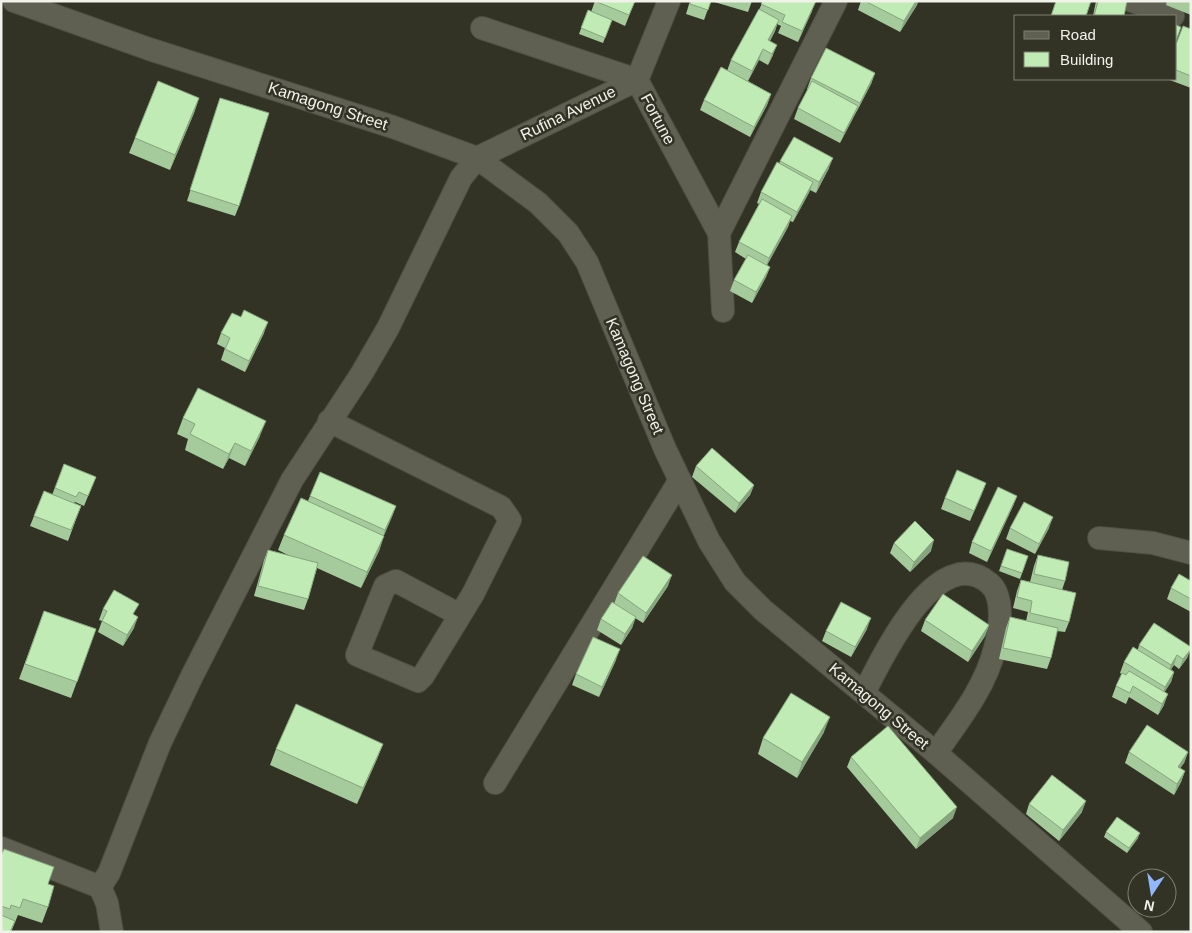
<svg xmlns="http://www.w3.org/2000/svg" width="1192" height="933" font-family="Arial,sans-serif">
<rect width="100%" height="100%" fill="#323225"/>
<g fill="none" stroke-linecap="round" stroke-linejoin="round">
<g stroke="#4e4e43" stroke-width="24">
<g id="minor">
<polyline points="14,1 149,49 393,127 477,158 538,203 568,233 587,262 665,449 709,541 735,582 763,610 936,753 1141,932"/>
<polyline points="1132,1 1173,16"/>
<polyline points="482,28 637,80 719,233 723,311"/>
<polyline points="719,233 836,1"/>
<polyline points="329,421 501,507 510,520 473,594 423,676 418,681 357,655 385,586 396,581 460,615"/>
<polyline points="1099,538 1153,543 1191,553"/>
<path d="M864,693C882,658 937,540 989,583C1005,596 1000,630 995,648C985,688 959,720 936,753"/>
<polyline points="495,783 680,480"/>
<polyline points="1,848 100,887"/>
<polyline points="100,887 109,873 160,743 192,676 292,480 362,373 388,328 461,178 477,158 637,80 669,1"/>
<polyline points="100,887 107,903 112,932"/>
</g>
</g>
<use href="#minor" stroke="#606052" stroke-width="22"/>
</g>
<g fill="#a5ca9b">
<polygon points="595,1 635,1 625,26 612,20 603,43 579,34 588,10 591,12"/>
<polygon points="690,1 711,1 704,20 686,14"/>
<polygon points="711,1 752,1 748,12"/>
<polygon points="763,1 812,11 798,42 778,33 781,26 777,24 775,31 770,41 773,55 768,65 759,60 748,81 771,94 767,105 750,137 700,110 704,100 727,71 731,60 759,10"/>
<polygon points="861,1 918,1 917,5 900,32 858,10"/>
<polygon points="1096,1 1127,1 1124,16 1093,16"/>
<polygon points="1167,1 1191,1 1191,15 1166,5"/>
<polygon points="1191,29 1191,88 1167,79 1176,79 1176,44"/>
<polygon points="875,73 871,84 840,143 794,119 798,108 808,89 807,89 811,78"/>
<polygon points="199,98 194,113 170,170 129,153 135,138"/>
<polygon points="220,98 239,206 235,216 187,201"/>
<polygon points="780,161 829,168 816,193 810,190 793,222 790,221 788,227 767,265 770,267 766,277 752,303 730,291 734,280 746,259 735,252 739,242 759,204 757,203 761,192 779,164"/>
<polygon points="241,317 264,333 245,372 221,360 225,348 217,344 221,333"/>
<polygon points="183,418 260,436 245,466 229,458 223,469 185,450 188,439 177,434"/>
<polygon points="64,464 96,477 84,506 75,502 74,503 81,506 68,541 30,526 44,491 52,495"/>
<polygon points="696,466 754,485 750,495 735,513 692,477"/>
<polygon points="986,483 970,521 941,509 945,498"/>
<polygon points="310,496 396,506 384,535 379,551 361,588 317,568 308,599 304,610 254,596 264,560 268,550 290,556 278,550 284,535 308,501"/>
<polygon points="1017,496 1013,506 987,562 969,553 972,542"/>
<polygon points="1010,528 1049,528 1035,554 1006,539"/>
<polygon points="894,543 931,551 910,572 890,553"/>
<polygon points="1007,549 1028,556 1020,579 999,571"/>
<polygon points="1038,555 1065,581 1062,590 1069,622 1065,632 1057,631 1051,658 1047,669 999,659 1006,628 1010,617 1026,621 1028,612 1013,608 1017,591 1021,580 1030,582 1034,566"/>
<polygon points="1191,581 1191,612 1167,599 1171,588"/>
<polygon points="668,586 643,623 635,618 632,628 621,645 597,630 601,619 614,604 618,593"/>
<polygon points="103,609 135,615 134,628 123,646 98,632 102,621 99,620"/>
<polygon points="44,611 96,629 71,698 19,679"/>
<polygon points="925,620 989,625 985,636 968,662 921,631"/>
<polygon points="867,629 851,657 822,641 826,631"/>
<polygon points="1139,645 1191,647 1187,658 1179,669 1174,665 1171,669 1174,672 1171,682 1164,692 1164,705 1158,715 1129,697 1126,704 1112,697 1116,686 1122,674 1120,673 1124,662 1138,649"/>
<polygon points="616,660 599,697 572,685 576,674"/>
<polygon points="824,732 797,778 758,754 763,738"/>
<polygon points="383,744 377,759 357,804 270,765 276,749"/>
<polygon points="1129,752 1188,752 1184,763 1180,768 1185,771 1181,782 1174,795 1125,763"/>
<polygon points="851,757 953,818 916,849 847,767"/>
<polygon points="1029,804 1082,812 1059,841 1026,814"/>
<polygon points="1106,832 1138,838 1127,853 1104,837"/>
<polygon points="1,856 48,884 48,907 42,923 18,915 11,932 1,932"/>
</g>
<g fill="#86a47e">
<polygon points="816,1 812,11 798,42 802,31"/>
<polygon points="916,1 918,1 917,5 900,32 904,21"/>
<polygon points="779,20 775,31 764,50 768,40"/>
<polygon points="777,45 773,55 768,65 772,54"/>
<polygon points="763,49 759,60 748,81 752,71"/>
<polygon points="875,73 871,84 856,113 860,103"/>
<polygon points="771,94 767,105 750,137 754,127"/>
<polygon points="199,98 194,113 170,170 175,155"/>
<polygon points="858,106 854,116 840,143 844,133"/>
<polygon points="833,158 829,168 816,193 819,182"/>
<polygon points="813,182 809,193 793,222 797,212"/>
<polygon points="792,216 788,227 765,269 769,258"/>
<polygon points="770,267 766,277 752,303 756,292"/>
<polygon points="268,322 264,333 245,372 249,361"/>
<polygon points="266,421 260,436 245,466 251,451"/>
<polygon points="235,443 229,458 223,469 229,454"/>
<polygon points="986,483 982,494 970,521 974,511"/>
<polygon points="754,485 750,495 735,513 739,503"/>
<polygon points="1017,496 1013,506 987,562 991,551"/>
<polygon points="396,506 392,517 382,540 385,530"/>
<polygon points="1053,517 1049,528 1035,554 1039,544"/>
<polygon points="384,536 379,551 361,588 367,572"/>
<polygon points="934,540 931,551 910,572 914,562"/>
<polygon points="672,575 668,586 643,623 646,613"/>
<polygon points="138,617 134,628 123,646 127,635"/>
<polygon points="636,617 632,628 621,645 625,634"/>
<polygon points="871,618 867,629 851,657 855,647"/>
<polygon points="989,625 985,636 968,662 972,651"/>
<polygon points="620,649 616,660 599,697 602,687"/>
<polygon points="1191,649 1187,658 1179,669 1183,659"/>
<polygon points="1177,655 1174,665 1167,675 1171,665"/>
<polygon points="1174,672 1171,682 1161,698 1165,687"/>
<polygon points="1168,694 1164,705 1158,715 1162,704"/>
<polygon points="830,717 824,732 797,778 802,762"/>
<polygon points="383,744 377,759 357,804 363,788"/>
<polygon points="1188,752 1184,763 1174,777 1178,767"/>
<polygon points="1185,771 1181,782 1174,795 1177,784"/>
<polygon points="1086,801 1082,812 1059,841 1063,830"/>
<polygon points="957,807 953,818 916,849 920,838"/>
<polygon points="1140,833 1138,838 1127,853 1129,848"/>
</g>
<g fill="#c0ebb4" stroke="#86a47e">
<polygon points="595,1 635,1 629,15"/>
<polygon points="691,1 711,1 708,10 690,4"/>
<polygon points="763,1 816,1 802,31 782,22 785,15 761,4"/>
<polygon points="865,1 916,1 904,21"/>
<polygon points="1056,1 1091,1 1086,16 1051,16"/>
<polygon points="1098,1 1127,1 1124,16 1094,16"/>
<polygon points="759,9 779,20 768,40 777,45 772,54 763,49 752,71 731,60"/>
<polygon points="588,10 612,20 605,38 581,28"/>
<polygon points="1176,25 1181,27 1176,41"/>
<polygon points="1183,26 1191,29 1191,76 1176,70 1176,44"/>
<polygon points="826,48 875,73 860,103 811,78"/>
<polygon points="721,67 771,94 754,127 704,100"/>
<polygon points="158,81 199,98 175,155 135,138"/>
<polygon points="812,81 858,106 844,133 798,108"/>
<polygon points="220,98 269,113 239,206 190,190"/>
<polygon points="794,137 833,158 819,182 780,161"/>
<polygon points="777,162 813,182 797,212 761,192"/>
<polygon points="762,199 792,216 769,258 739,242"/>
<polygon points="748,255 770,267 756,292 734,280"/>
<polygon points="244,310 268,322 249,361 225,349 230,338 221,333 232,313 241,317"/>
<polygon points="198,388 266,421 251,451 235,443 229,454 190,434 195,424 183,418"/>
<polygon points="712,448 754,485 739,503 696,466"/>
<polygon points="64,464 96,477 88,496 79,492 76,497 55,488"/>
<polygon points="957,470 986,483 974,511 945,498"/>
<polygon points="320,472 396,506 385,530 310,496"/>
<polygon points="998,487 1017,496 991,551 972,542"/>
<polygon points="44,491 81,506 71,530 34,516"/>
<polygon points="301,498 384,536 367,572 284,535"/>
<polygon points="1024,502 1053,517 1039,544 1010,528"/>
<polygon points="915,521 934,540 914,562 894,543"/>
<polygon points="1007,549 1028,556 1022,573 1001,566"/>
<polygon points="268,550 318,563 308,599 258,586"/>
<polygon points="1038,555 1069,562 1065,581 1034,574"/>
<polygon points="643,556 672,575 646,613 618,593"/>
<polygon points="1179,574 1191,581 1191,599 1171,588"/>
<polygon points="1021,580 1076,593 1069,622 1030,613 1032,601 1017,597"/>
<polygon points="114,590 139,604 133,614 138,617 127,635 102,621 107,611 103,609"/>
<polygon points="943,594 989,625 972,651 925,620"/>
<polygon points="612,602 636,617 625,634 601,619"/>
<polygon points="841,602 871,618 855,647 826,631"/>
<polygon points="44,611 96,629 77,682 25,664"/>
<polygon points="1010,617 1058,628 1051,658 1003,648"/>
<polygon points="1154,623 1191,647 1191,649 1183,659 1177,655 1171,665 1139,645"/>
<polygon points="593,637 620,649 602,687 576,674"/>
<polygon points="1133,647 1174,672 1165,687 1124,662"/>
<polygon points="1129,671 1168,694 1162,704 1133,686 1130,693 1116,686 1122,673 1126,675"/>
<polygon points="791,693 830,717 802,762 763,738"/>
<polygon points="296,704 383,744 363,788 276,749"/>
<polygon points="1147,725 1188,752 1178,767 1185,771 1177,784 1129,752"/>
<polygon points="888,726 957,807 920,838 851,757"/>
<polygon points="1052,775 1086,801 1063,830 1029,804"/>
<polygon points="1117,817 1140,833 1129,848 1106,832"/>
<polygon points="4,849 54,867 48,884 54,886 48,907 23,899 20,908 11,905 10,909 1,906 1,856"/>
<polygon points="1,915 15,921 10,932 1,932"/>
</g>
<g text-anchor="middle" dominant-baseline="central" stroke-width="5" stroke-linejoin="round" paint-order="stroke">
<g font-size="16" fill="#f1f2e9" stroke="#323225">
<text transform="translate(328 106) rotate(18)">Kamagong Street</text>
<text transform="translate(568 113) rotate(-26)">Rufina Avenue</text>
<text transform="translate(658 119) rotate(62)">Fortune</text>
<text transform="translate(635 376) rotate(67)">Kamagong Street</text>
<text transform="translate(879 706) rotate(40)">Kamagong Street</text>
</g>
</g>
<rect width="1192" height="933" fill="none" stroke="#f1f2e9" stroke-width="5"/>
<rect x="1014" y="15" width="162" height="65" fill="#323225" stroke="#7e7f73"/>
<rect x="1024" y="31" width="25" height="8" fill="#606052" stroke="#7e7f73"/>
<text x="1060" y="40" font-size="15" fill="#f1f2e9">Road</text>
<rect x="1024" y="52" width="25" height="15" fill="#c0ebb4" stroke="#7e7f73"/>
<text x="1060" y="65" font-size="15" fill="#f1f2e9">Building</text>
<g transform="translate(1152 893) rotate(192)"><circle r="24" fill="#323225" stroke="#7e7f73"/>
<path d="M0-4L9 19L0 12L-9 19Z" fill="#93b7fd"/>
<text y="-8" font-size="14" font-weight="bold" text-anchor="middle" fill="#f1f2e9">N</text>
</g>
</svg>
